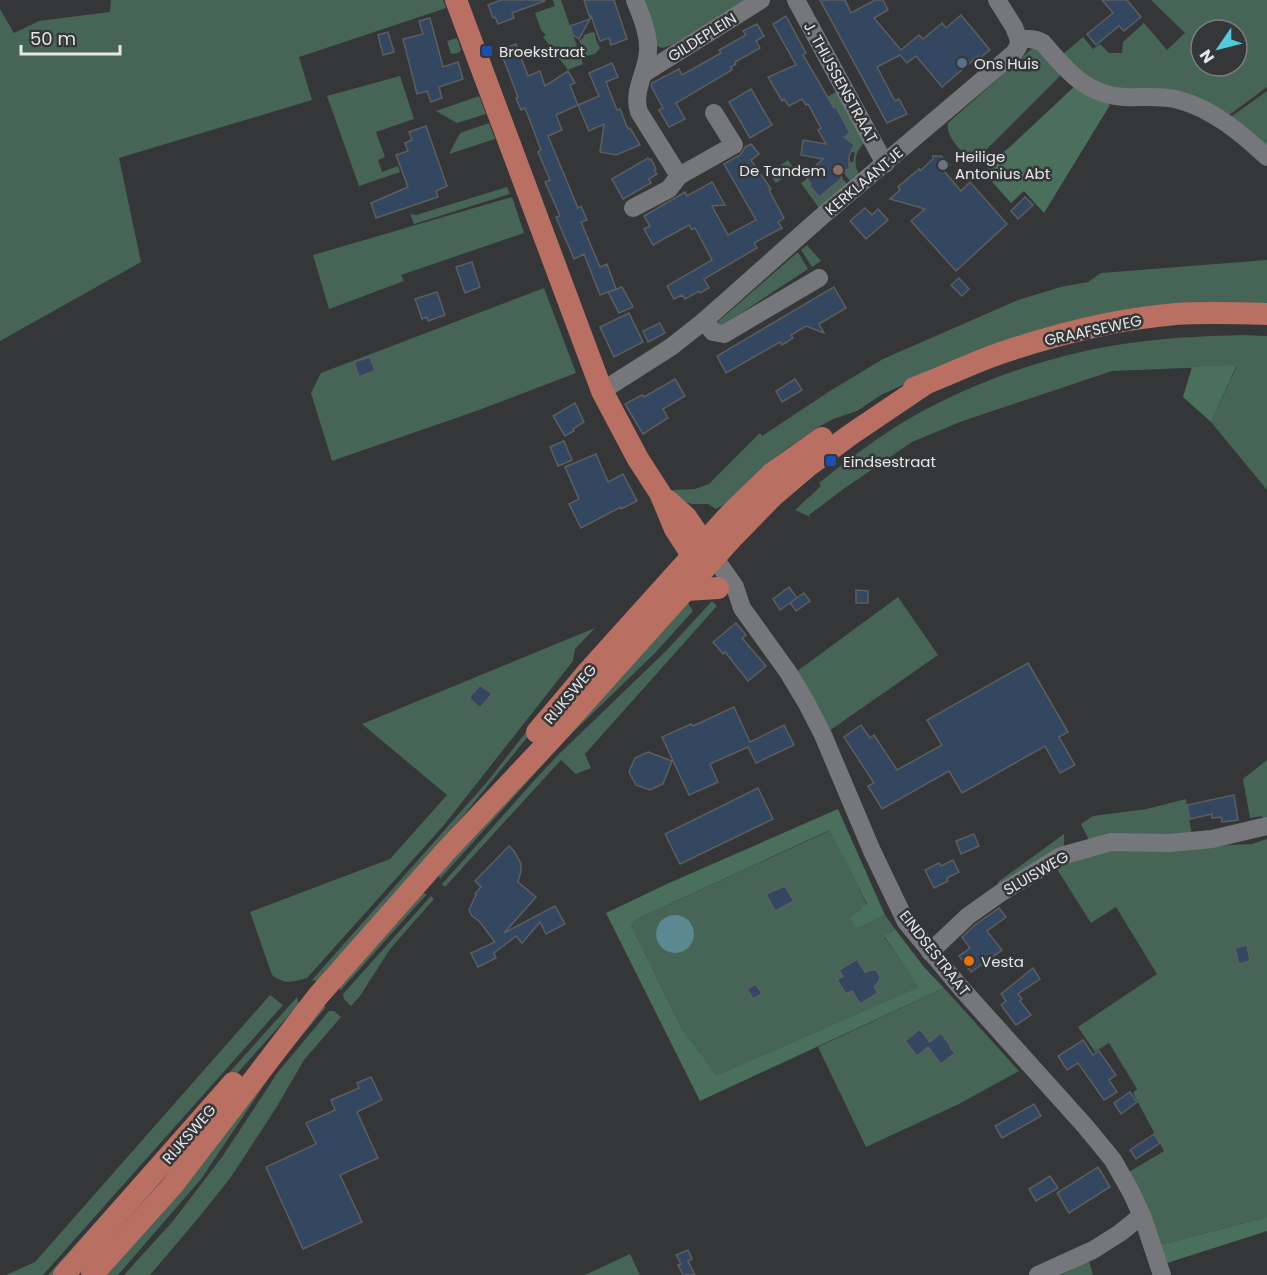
<svg xmlns="http://www.w3.org/2000/svg" width="1267" height="1275" font-family="Poppins,sans-serif">
<rect width="100%" height="100%" fill="#343638"/>
<g fill="#466556" fill-rule="evenodd">
<polygon points="111,0 443,0 446,8 299,57 312,100 119,158 141,262 0,341 0,9 14,33 39,21 110,12"/>
<polygon points="553,0 561,0 583,64 568,70 543,37 546,35 541,30 535,13 555,6"/>
<polygon points="641,0 750,0 672,45 662,48 657,46"/>
<path d="M1151,0H1267V87L1225,118L1106,89L1092,83L1061,56L1083,37L1093,49L1100,44L1109,53H1122L1123,42L1144,23L1167,50L1185,33ZM1201,30H1237V66H1201Z"/>
<polygon points="592,32 595,33 596,40 600,48 595,54 587,56 584,54 584,51 581,48 581,44 579,41 583,38 584,35"/>
<polygon points="457,38 461,50 458,53 451,54 447,41"/>
<path d="M1036,45L1063,73L973,163C963,152 945,138 948,123Z"/>
<polygon points="400,76 414,119 376,132 385,157 378,160 382,172 398,166 400,172 359,186 327,96"/>
<polygon points="1267,91 1267,153 1228,119"/>
<path d="M836,92L864,143C855,152 853,163 859,174L850,181L842,171L850,169L849,162H853L855,153L851,151L854,145L847,140L845,136L850,133L836,107L827,112L820,101Z"/>
<polygon points="479,96 486,114 457,123 436,111"/>
<polygon points="489,123 495,139 449,154 460,133"/>
<polygon points="788,160 795,170 776,183 769,173"/>
<polygon points="842,178 847,184 819,208 801,183 807,179 810,184 809,186 819,197"/>
<polygon points="507,187 510,194 414,224 410,214 416,215"/>
<polygon points="512,197 524,233 401,275 404,281 329,309 313,255"/>
<polygon points="807,245 821,261 812,267 801,250"/>
<polygon points="798,252 808,269 720,327 713,326"/>
<polygon points="1267,260 1267,306 1211,305 918,378 881,395 857,411 833,419 817,428 785,450 759,470 728,502 716,509 708,504 692,504 682,501 673,490 695,489 709,484 760,433 762,436 830,391 883,359 1018,300 1061,287 1088,282 1101,273"/>
<polygon points="544,288 576,373 479,410 332,461 311,393 321,373"/>
<path d="M1242,335L1267,336V490L1211,422L1237,366L1112,371L960,422L912,442L845,488L809,515L810,517L795,510L821,486L819,483C849,459 879,436 912,417C983,377 1065,350 1146,341C1178,337 1209,336 1242,335Z"/>
<polygon points="898,597 938,655 829,731 796,672"/>
<polygon points="712,601 717,606 585,754 591,768 576,774 561,760 445,887 442,884 532,783 558,755 666,651"/>
<polygon points="688,603 693,611 655,653 566,739 440,879 438,873"/>
<path d="M595,628L575,649L573,661L444,825L307,978C291,982 286,985 272,975L250,912L390,859L447,795L362,724Z"/>
<polygon points="580,663 583,665 530,734 454,827 319,982 312,980 487,782"/>
<polygon points="1267,760 1267,823 1265,824 1262,816 1250,818 1243,779"/>
<polygon points="1186,799 1192,836 1090,842 1081,824 1093,816 1147,809"/>
<path d="M831,830L867,905L858,911L859,928L885,915L895,929L884,937L920,987L717,1075L683,1030L631,925L637,919ZM673,915L680,916L693,939L690,945L664,948L658,941Z"/>
<polygon points="1064,834 1064,849 999,887 998,882"/>
<polygon points="1267,839 1267,1217 1160,1245 1129,1172 1164,1151 1133,1093 1137,1089 1109,1043 1095,1052 1078,1027 1157,974 1116,907 1091,923 1055,866 1111,847 1170,848 1252,844"/>
<polygon points="420,893 427,894 340,991 339,983"/>
<polygon points="431,896 434,899 390,949 360,996 351,1006 344,999 343,994"/>
<polygon points="944,988 1019,1071 959,1104 866,1147 818,1047"/>
<polygon points="270,995 283,1005 43,1275 6,1275 35,1262"/>
<polygon points="297,997 299,1004 57,1275 48,1275"/>
<polygon points="320,1005 326,1007 279,1063 201,1179 118,1275 100,1275"/>
<polygon points="329,1011 334,1011 341,1017 304,1060 276,1108 231,1177 200,1216 150,1275 124,1275 173,1221 222,1157 278,1072"/>
<polygon points="630,1254 640,1275 585,1275"/>
<polygon points="1089,1261 1093,1275 1061,1275"/>
</g>
<g fill="#4a6f5d">
<polygon points="1077,84 1110,105 1044,213 1024,191 1011,203 987,176 988,170 991,162 1011,146"/>
<polygon points="1237,365 1211,422 1183,397 1192,367"/>
<polygon points="838,809 885,915 859,928 854,926 850,918 867,904 830,830 637,919 631,925 683,1030 717,1075 919,987 884,936 895,929 924,967 944,988 700,1101 606,913 669,883"/>
<polygon points="1267,1217 1267,1231 1164,1264 1160,1245"/>
</g>
<circle fill="#5b8891" cx="675" cy="934" r="19"/>
<g fill="#334761" stroke="#5c5e60" stroke-width="1.5">
<polygon points="501,0 544,0 545,1 512,13 514,18 498,24 495,17 493,18 488,5"/>
<polygon points="584,0 614,0 627,39 611,45 609,38 600,41 591,16 590,18"/>
<polygon points="820,0 845,0 851,13 875,0 883,0 888,10 874,18 901,50 919,35 923,39 942,23 946,28 961,15 990,50 980,58 978,56 942,87 916,56 907,63 900,55 877,67 895,101 899,99 907,114 887,123"/>
<polygon points="1102,0 1127,0 1141,17 1124,31 1119,26 1096,45 1087,34 1113,13"/>
<polygon points="786,16 806,53 803,55 834,108 836,107 850,133 844,137 854,145 849,156 849,169 837,173 842,178 819,197 809,185 811,184 807,179 814,173 811,170 823,159 801,155 803,140 826,144 818,130 821,128 808,104 806,105 802,99 789,106 784,99 782,101 768,77 796,65 773,24"/>
<polygon points="430,18 443,67 458,62 463,79 439,87 442,98 431,102 427,91 417,94 403,39 423,34 419,21"/>
<polygon points="590,19 579,39 573,35 570,26"/>
<polygon points="757,24 764,36 756,41 760,48 735,62 736,64 731,67 732,70 676,103 685,119 669,127 659,110 663,108 651,86 652,83 679,69 682,75 698,66 721,53 719,50 746,35 743,31"/>
<polygon points="388,32 394,52 383,55 378,35"/>
<polygon points="516,44 528,76 540,71 545,86 568,71 575,83 570,85 578,105 556,115 562,130 548,136 578,208 581,206 587,220 581,222 600,267 607,264 616,289 609,292 622,287 633,307 619,313 608,292 600,295 584,254 574,259 556,217 560,216 545,182 550,180 538,152 541,150 525,108 521,110 516,98 518,97 502,55 505,54 503,49"/>
<polygon points="612,63 618,77 606,82 617,110 620,109 628,129 630,128 640,145 616,155 600,152 604,124 589,131 578,105 599,96 589,73"/>
<polygon points="751,89 772,125 750,138 729,102"/>
<polygon points="426,126 447,186 436,191 438,197 376,218 371,203 408,187 396,155 408,151 405,143 412,140 409,132"/>
<polygon points="751,144 759,154 751,160 771,189 769,190 784,218 778,222 782,228 754,243 757,248 704,279 709,288 700,293 699,291 685,299 682,295 674,299 667,286 712,260 695,228 692,230 689,225 653,245 644,229 650,226 644,216 685,192 687,196 712,182 725,205 712,206 728,235 756,220 724,164 740,155 743,151 745,147"/>
<polygon points="933,156 941,156 950,165 944,171 961,191 970,182 1007,224 956,271 911,221 925,209 890,199 900,190 898,187 919,169 920,171 933,159"/>
<polygon points="648,158 649,160 651,159 656,169 654,170 657,174 649,179 651,183 623,199 612,179"/>
<polygon points="1025,197 1033,205 1018,219 1011,211"/>
<polygon points="865,208 872,215 878,209 888,220 866,239 850,221"/>
<polygon points="472,262 480,287 465,293 456,267"/>
<polygon points="959,278 969,289 962,296 951,285"/>
<polygon points="834,287 846,308 819,324 824,333 806,326 791,335 793,338 782,345 780,342 726,373 717,356"/>
<polygon points="437,292 445,315 428,321 427,317 422,319 415,299"/>
<polygon points="629,313 643,342 614,357 600,327"/>
<polygon points="660,323 665,333 648,342 643,331"/>
<polygon points="370,357 375,371 359,377 354,362"/>
<polygon points="675,379 685,396 663,409 668,418 643,434 625,404 642,395 644,397"/>
<polygon points="795,379 802,390 782,402 776,391"/>
<polygon points="575,403 584,422 573,429 574,431 565,436 553,416"/>
<polygon points="564,441 572,460 558,466 550,447"/>
<polygon points="596,454 608,482 623,474 637,501 621,509 621,507 581,528 569,504 579,499 565,467"/>
<polygon points="789,587 797,598 780,610 773,599"/>
<polygon points="856,590 868,591 868,603 856,603"/>
<polygon points="804,593 810,601 796,611 790,603"/>
<polygon points="736,623 746,635 742,638 766,666 748,681 725,652 723,654 713,642"/>
<polygon points="1028,663 1068,732 1059,737 1075,765 1060,773 1045,746 962,793 949,771 882,809 868,786 874,783 844,737 861,725 870,738 874,735 897,770 942,745 927,720"/>
<polygon points="480,685 492,694 480,708 469,698"/>
<polygon points="734,707 750,742 784,725 794,745 756,763 748,747 710,764 718,782 689,795 662,737 691,724 693,726"/>
<polygon points="648,752 672,761 663,784 650,790 636,785 629,772 635,758"/>
<polygon points="758,788 773,819 680,864 665,834"/>
<polygon points="1234,795 1238,820 1222,822 1221,817 1212,818 1212,814 1190,819 1187,805"/>
<polygon points="974,834 979,846 961,854 956,841"/>
<polygon points="509,846 514,851 521,864 521,871 518,882 536,897 504,933 555,906 565,924 546,934 540,922 522,943 516,936 494,953 496,958 478,967 471,953 495,942 479,921 472,916 469,910 476,895 475,894 481,887 475,881"/>
<polygon points="953,860 959,872 947,878 948,881 934,888 925,870 939,863 941,866"/>
<polygon points="785,886 794,901 775,911 766,894"/>
<polygon points="999,908 1006,917 987,931 1002,950 971,972 959,956 970,948 962,937 975,925"/>
<polygon points="1247,945 1250,961 1239,964 1235,948"/>
<polygon points="857,959 865,972 872,970 876,970 880,977 879,981 874,987 878,993 860,1004 852,991 846,994 837,980 843,976 839,970"/>
<polygon points="1033,968 1040,979 1018,994 1022,999 1020,1001 1031,1015 1016,1025 1001,1005 1006,1001 1001,994"/>
<polygon points="756,984 762,994 753,999 747,989"/>
<polygon points="920,1029 930,1042 941,1033 951,1046 950,1047 955,1053 941,1064 928,1047 917,1056 905,1041"/>
<polygon points="1083,1040 1093,1055 1099,1051 1116,1075 1109,1080 1117,1092 1104,1100 1078,1063 1067,1070 1058,1056"/>
<polygon points="371,1077 382,1100 357,1112 378,1158 340,1175 362,1222 303,1249 266,1167 316,1144 306,1123 335,1110 331,1100 359,1088 357,1083"/>
<polygon points="1130,1092 1137,1102 1121,1114 1114,1103"/>
<polygon points="1034,1104 1041,1116 1002,1138 995,1126"/>
<polygon points="1154,1134 1160,1143 1136,1159 1130,1150"/>
<polygon points="1098,1167 1110,1187 1069,1213 1057,1193"/>
<polygon points="1050,1176 1058,1188 1036,1201 1029,1189"/>
<polygon points="688,1250 692,1259 688,1261 695,1275 683,1275 678,1265 681,1264 676,1255"/>
</g>
<g fill="none" stroke-linecap="round" stroke-linejoin="round">
<g stroke="#75777a" stroke-width="18">
<path d="M635,0C641,16 649,33 648,51C647,72 632,91 639,112L679,176"/>
<polyline points="796,0 885,164"/>
<polyline points="997,0 1014,27 1019,40"/>
<path d="M1019,40C1028,38 1035,38 1043,43C1066,70 1086,95 1124,97C1143,98 1161,95 1179,100C1213,109 1242,134 1267,157"/>
<polyline points="643,74 761,0"/>
<polyline points="633,208 669,189 679,176 734,145 714,113"/>
<polyline points="704,321 713,332 724,334 819,278"/>
<polyline points="602,391 671,347 704,321 821,217 1014,53 1018,47 1019,40"/>
<polyline points="714,557 735,587 742,608 788,672 806,702 823,735 872,851 906,922 961,988 1085,1126 1113,1160 1131,1192 1143,1218 1162,1275"/>
<polyline points="930,952 968,916 1002,892 1061,856 1111,842 1170,843 1212,839 1267,826"/>
<polyline points="1038,1275 1093,1250 1120,1233 1141,1216"/>
</g>
<g stroke="#b96f61" stroke-width="22">
<polyline points="456,0 602,391 638,459 660,493 675,529 690,552 702,566"/>
<path d="M914,388C945,377 975,361 1007,351C1061,333 1118,319 1176,314C1206,312 1237,313 1267,314"/>
<polyline points="667,500 686,517 711,553"/>
<polyline points="686,590 718,588"/>
<polyline points="537,732 593,666 730,514 771,474 822,438"/>
<polyline points="64,1275 233,1083"/>
<polyline points="92,1275 172,1186 318,996 445,852 557,733 733,537 774,495 807,467 850,435 927,383"/>
</g>
</g>
<g fill="#1a4fb4" stroke="#343638" stroke-width="2">
<rect x="481" y="45" width="12" height="12" rx="3"/>
<rect x="825" y="455" width="12" height="12" rx="3"/>
</g>
<circle fill="#5c6f8a" stroke="#343638" stroke-width="2" cx="962" cy="63" r="6"/>
<circle fill="#6b7280" stroke="#343638" stroke-width="2" cx="943" cy="165" r="6"/>
<circle fill="#8d6e63" stroke="#343638" stroke-width="2" cx="838" cy="170" r="6"/>
<circle fill="#e8710a" stroke="#343638" stroke-width="2" cx="969" cy="961" r="6"/>
<g text-anchor="middle" dominant-baseline="central" stroke-width="5" stroke-linejoin="round" paint-order="stroke">
<g font-size="15" fill="#e6e7e9" stroke="#343638">
<text transform="translate(702 37) rotate(-32)">GILDEPLEIN</text>
<text transform="translate(841 82) rotate(61)">J. THIJSSENSTRAAT</text>
<text transform="translate(864 181) rotate(-40)">KERKLAANTJE</text>
<text transform="translate(1093 330) rotate(-12)">GRAAFSEWEG</text>
<text transform="translate(570 694) rotate(-50)">RIJKSWEG</text>
<text transform="translate(1036 873) rotate(-30)">SLUISWEG</text>
<text transform="translate(935 953) rotate(52)">EINDSESTRAAT</text>
<text transform="translate(189 1134) rotate(-49)">RIJKSWEG</text>
</g>
<g font-size="15" fill="#e6e7e9" stroke="#343638" text-anchor="start">
<text x="499" y="51">Broekstraat</text>
<text x="974" y="63">Ons Huis</text>
<text x="955" y="156">Heilige<tspan x="955" dy="17">Antonius Abt</tspan></text>
<text x="826" y="170" text-anchor="end">De Tandem</text>
<text x="843" y="461">Eindsestraat</text>
<text x="981" y="961">Vesta</text>
</g>
</g>
<g transform="translate(1219 48) rotate(235)"><circle r="28" fill="#343638" stroke="#7b7d7f" stroke-width="1.5"/>
<path d="M0-4.5L10 22L0 15L-10 22Z" fill="#53cbdc"/>
<text y="-9" font-size="16" font-weight="bold" text-anchor="middle" fill="#e6e7e9">N</text>
</g>
<path d="M21 45v9h99v-9" fill="none" stroke="#e6e7e9" stroke-width="3"/>
<text x="30" y="45" font-size="18" fill="#e6e7e9" stroke="#343638" stroke-width="4.5" paint-order="stroke">50 m</text>
</svg>
